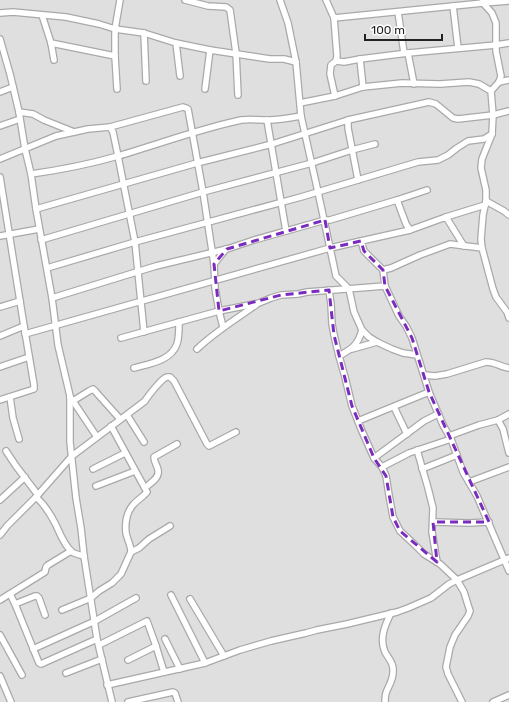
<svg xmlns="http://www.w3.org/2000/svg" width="509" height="702" font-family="Rubik,sans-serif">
<rect width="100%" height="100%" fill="#f2efe9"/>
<rect fill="#e0dfdf" x="0" y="0" width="509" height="702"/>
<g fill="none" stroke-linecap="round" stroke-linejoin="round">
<g stroke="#a9a9a9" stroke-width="8">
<g id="minor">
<polyline points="185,0 208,6 226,7 230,10 236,53 238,95"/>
<polyline points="280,0 288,23 296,62 301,116 318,192 336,276 349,289 354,312 362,330 369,337 377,342 392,349 403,353 417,355"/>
<polyline points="326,0 334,18 483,3 509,1"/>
<polyline points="453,6 458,48"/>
<polyline points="398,12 404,53"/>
<polyline points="0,13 13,12 66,17 99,24 115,29 144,33 176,43 210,50 270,59 284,59 296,62"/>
<polyline points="42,15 51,43 54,60"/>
<polyline points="334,18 337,56 336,61 331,65 330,74 335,96"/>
<polyline points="144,33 146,81"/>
<polyline points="0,39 10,74 19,112 25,149 31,174 36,209 52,298 58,345 70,396 70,442 76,498 81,528 84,556 97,639 112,702"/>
<polyline points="51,43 115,56"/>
<polyline points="176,43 180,76"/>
<polyline points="408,53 414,84"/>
<polyline points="360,59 363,87"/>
<polyline points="336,61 344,62 360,59 408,53 496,45 509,43"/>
<polyline points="499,82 509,80"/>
<polyline points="117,89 115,56 115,29 120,0"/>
<polyline points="205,89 210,50"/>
<polyline points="0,92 13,87"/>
<polyline points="300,103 335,96 363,87 402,83 440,84 469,82 479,84 491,91"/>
<polyline points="19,112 33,114 44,120 74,132"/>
<polyline points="267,120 286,231"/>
<polyline points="348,120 429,102 436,104 453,118 458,119 493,115 509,111"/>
<polyline points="0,126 20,119"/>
<polyline points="110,127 183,107 186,108 188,109 203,192 214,264 215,288 219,311 223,327"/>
<polyline points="0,159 56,136 88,129 110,127 113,132 118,156 135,242 144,332"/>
<path d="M31,174C60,170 90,164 118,156C159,144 199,129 241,120C250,119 258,120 268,120C279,120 290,118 301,116"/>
<polyline points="0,177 24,326 34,385 34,389 31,390 0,400"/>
<polyline points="397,200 427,190"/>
<polyline points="486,201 504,211 509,215"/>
<polyline points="36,209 197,163 272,144 348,120 348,128 358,180"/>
<polyline points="446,217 485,205"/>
<polyline points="0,236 39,229"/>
<polyline points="41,240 203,192 312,163 352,150 375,144"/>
<polyline points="464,246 446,217 410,230 361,241 364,251 383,270 385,286 399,316 406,326 412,338 429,392 443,425 451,439 463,472 477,496 509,571"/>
<polyline points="482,248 481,239 483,215 486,201 486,190 481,168 482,159 492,134 493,115 491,91 499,82 501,76 496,51 496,23 492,13 483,3 483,0"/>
<polyline points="214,264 226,249"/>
<polyline points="47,268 135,242 301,197 418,162 438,160 448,155 457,148 468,141 484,139 492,134"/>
<polyline points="383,270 391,268 420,255 450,244 482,248 493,289 496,297 507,312 509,318"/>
<polyline points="329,290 331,304 332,324 334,335 339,356 345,377 352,406 361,429 374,458 382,467 386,476 389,495 393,517 400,531 414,544 424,554 440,564 457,580 464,592 468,605 470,611 468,616 455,635 450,647 446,667 448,674 462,702"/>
<polyline points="52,298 156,266 227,249 254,240 325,220 330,220 397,200 406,224 410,230"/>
<polyline points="0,307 20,301"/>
<polyline points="25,334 330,248 361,241"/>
<polyline points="0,336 24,326"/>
<polyline points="121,338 219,311 259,303 271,298 281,295 298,294 307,292 385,286"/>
<path d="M197,349C215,332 236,319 256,305"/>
<polyline points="352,349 377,342"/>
<path d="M339,356C352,349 358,345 362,330"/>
<polyline points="0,367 29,357"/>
<path d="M134,368C149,364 171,361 177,344C179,338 179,329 179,322"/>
<path d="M424,375L435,376L447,374L486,362C495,362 501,367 509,368"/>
<polyline points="10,397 13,418 19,439"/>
<polyline points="70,397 73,401 89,391 93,389 95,391 120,419"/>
<polyline points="73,401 97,437"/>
<polyline points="394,407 407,434"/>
<polyline points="127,415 144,442"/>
<polyline points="498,420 503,429 509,453"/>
<polyline points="358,421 429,392"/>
<polyline points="449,436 479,425 498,420 509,414"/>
<polyline points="417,450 428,488 433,508 432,532 437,562"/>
<polyline points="6,451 16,466 38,495"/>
<polyline points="374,458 424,421 438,414"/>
<polyline points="382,467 409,453 451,439"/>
<polyline points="93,469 125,453"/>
<polyline points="422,469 457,455"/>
<polyline points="469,482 509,467"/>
<polyline points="96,486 135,471"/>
<path d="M145,488C150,483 160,478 158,470C157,465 154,462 154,457L177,444"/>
<path d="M36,497C44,504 51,515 56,525C60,534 64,545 72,552C75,554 80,555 84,556"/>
<polyline points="0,500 25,477"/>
<polyline points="433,522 469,523 489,522"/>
<path d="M0,535L7,526L36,497L72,456L145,401C148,396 162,378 167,377C168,377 169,377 170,377L174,381L207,444L209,446L236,432"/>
<polyline points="131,552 139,548 149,539 170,526"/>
<polyline points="10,594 15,604 39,663 41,664 97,639"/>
<polyline points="171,595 205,663"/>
<polyline points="190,599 224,656"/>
<polyline points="0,600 45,572 46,567 48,565 71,551"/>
<polyline points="15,604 35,596 37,596 39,598 45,615"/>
<path d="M62,610L91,598L99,591L112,583L121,574L131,552C131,545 127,539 126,533C125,523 126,513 133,505C137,500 143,497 147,492L111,426"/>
<polyline points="0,635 22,675"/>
<polyline points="165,639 180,669"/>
<polyline points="99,645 147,621 156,646 164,672"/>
<polyline points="33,649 95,621 136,598"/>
<polyline points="128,660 156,646"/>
<polyline points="66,673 102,659"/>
<polyline points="0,676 11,702"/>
<polyline points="107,685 205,663 240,650 271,641 306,633 317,630 347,624 397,612 408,608 431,598 449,584 457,580 509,558"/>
<polyline points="128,702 173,692 175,693 178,702"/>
<path d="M385,702C385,699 385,696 386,693C389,684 394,680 393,669C393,662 388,658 385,652C379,639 385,625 391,613"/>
<polyline points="493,702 509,695"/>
</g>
</g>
<use href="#minor" stroke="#fff" stroke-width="5.5"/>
</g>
<path fill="none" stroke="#7b2cbf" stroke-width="3" stroke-dasharray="8 5" stroke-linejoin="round" d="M325,220L330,248L361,241L364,251L383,270L385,286L412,338L429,392L489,522H433L437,562L400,531L393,517L386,476L374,458L352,406L334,335L329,290L281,295L219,311L214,264L227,249Z"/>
<path d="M365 34v6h77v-6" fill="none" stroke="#222222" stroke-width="2"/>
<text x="371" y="34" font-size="12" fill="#222222" stroke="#ffffff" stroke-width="3" paint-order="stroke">100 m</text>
</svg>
